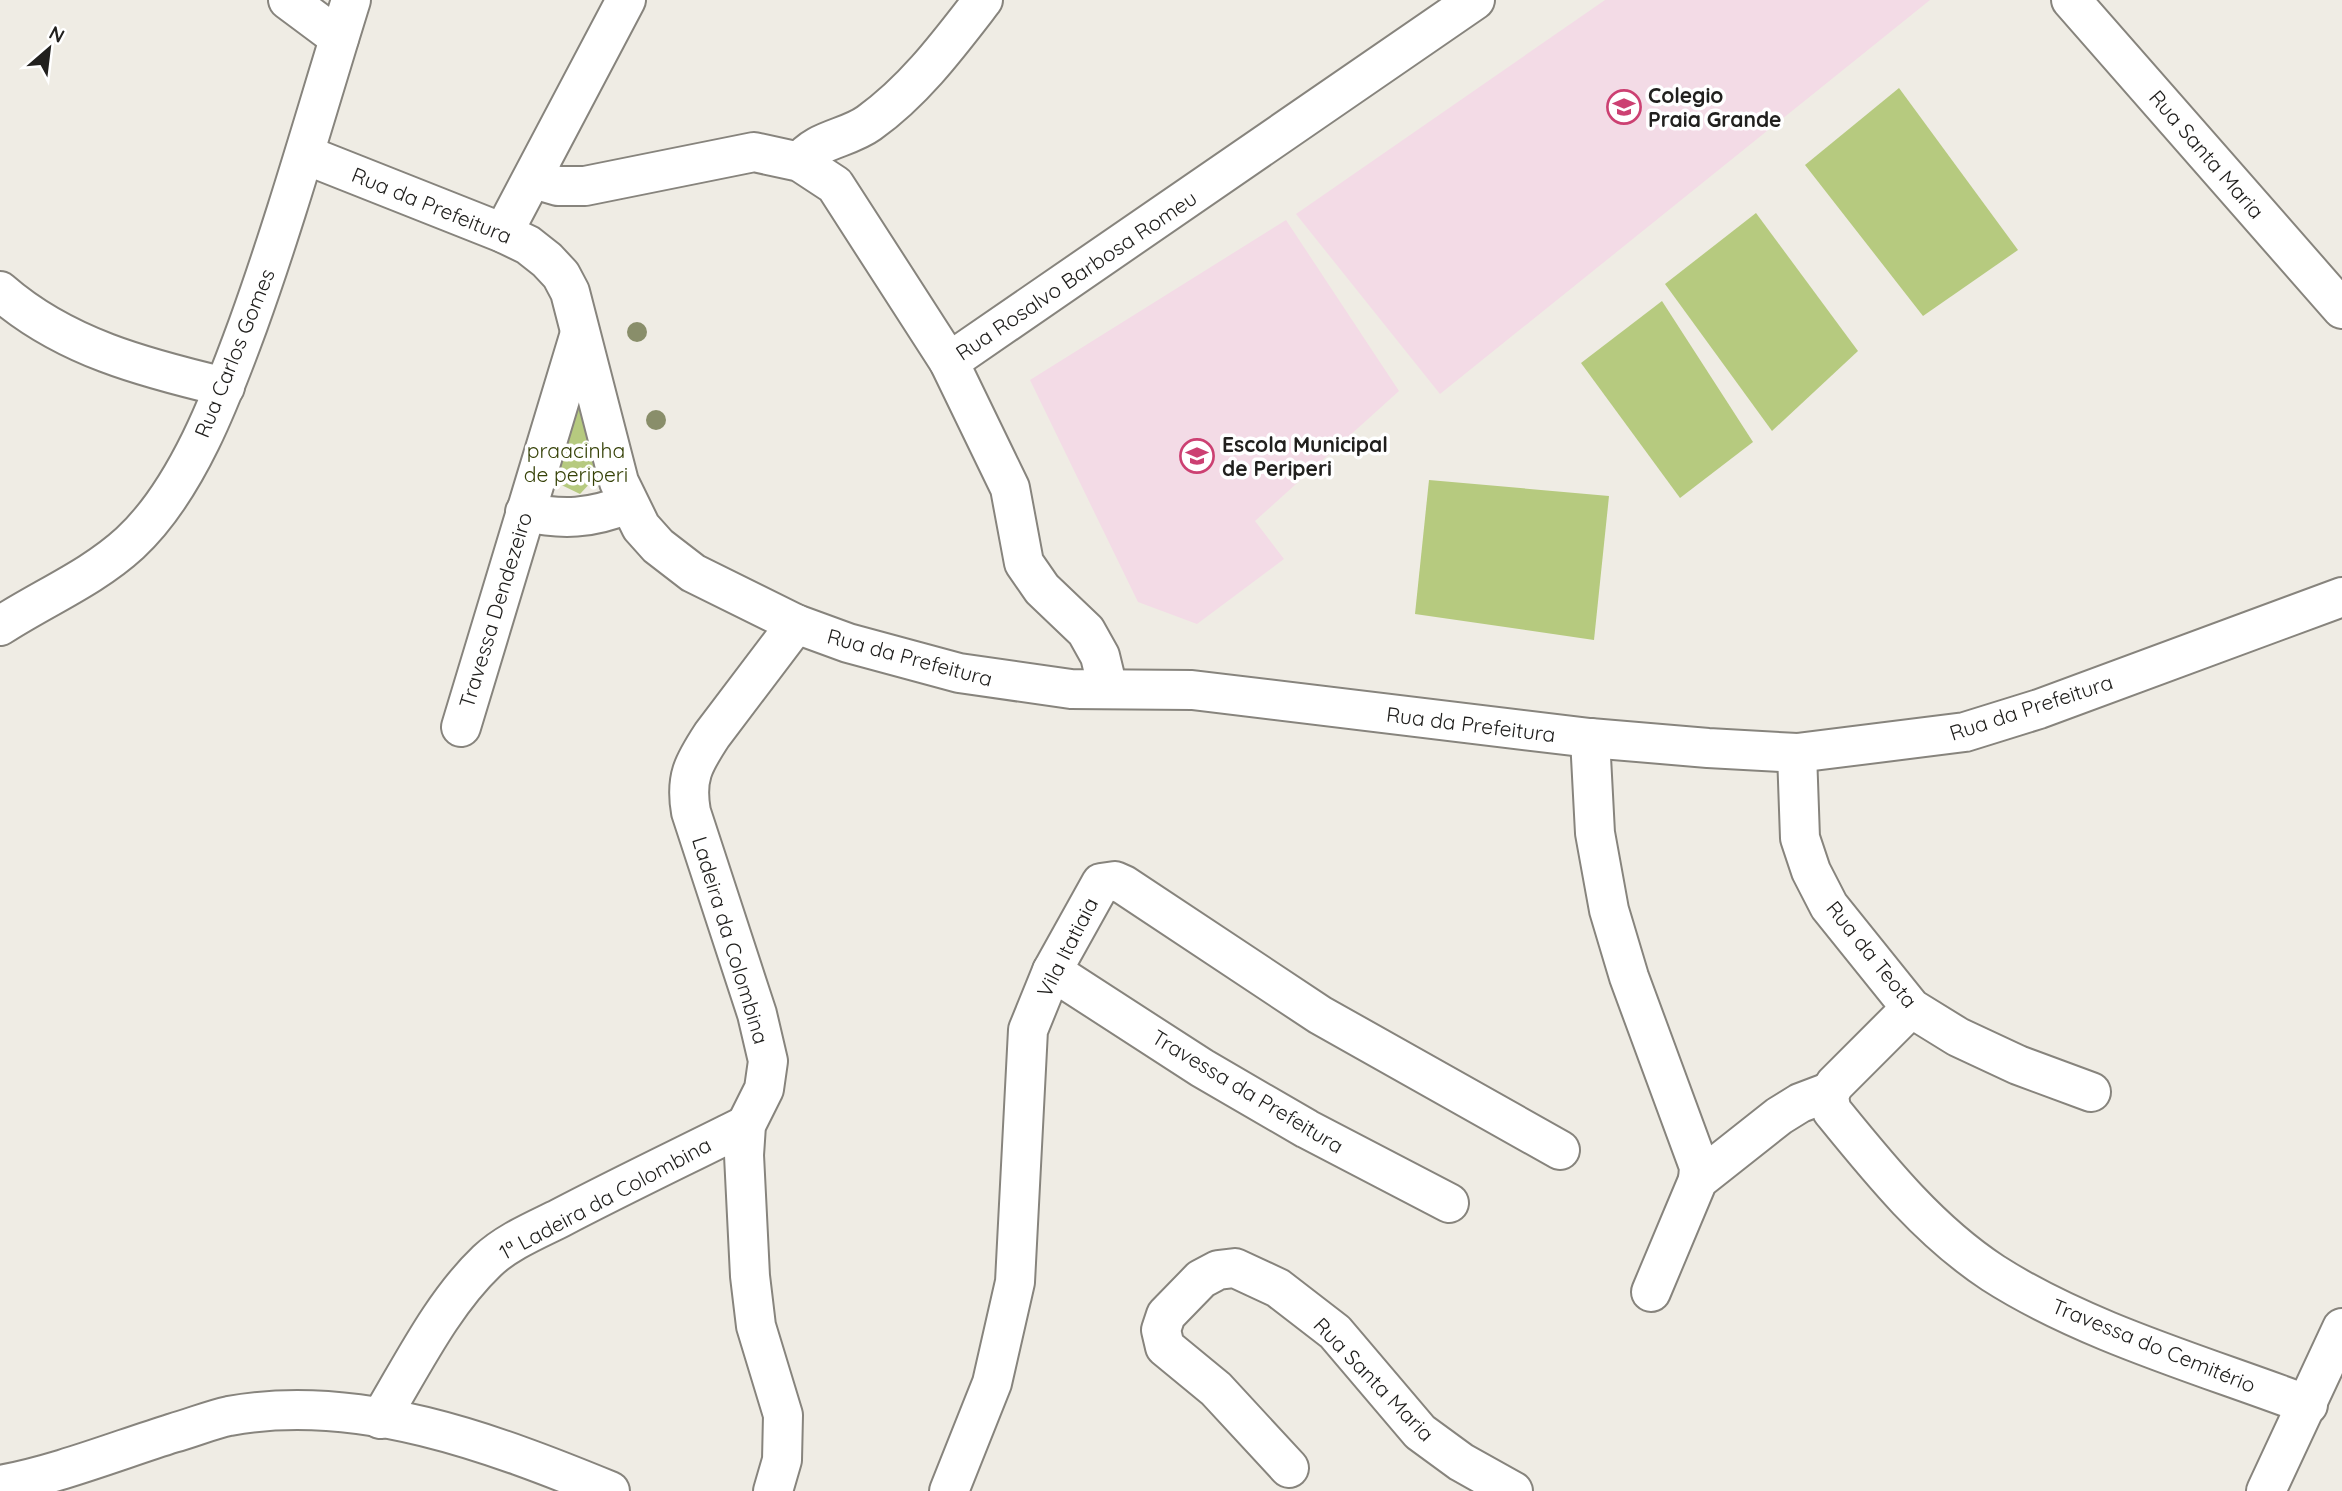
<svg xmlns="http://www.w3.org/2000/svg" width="2342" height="1491" font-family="Quicksand,sans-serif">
<rect width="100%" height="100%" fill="#efece4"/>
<g fill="#f3dbe6">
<polygon points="1605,0 1930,0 1440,394 1296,214"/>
<polygon points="1286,220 1399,391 1255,521 1284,559 1197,624 1138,602 1030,380"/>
</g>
<g fill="#b6ca7f">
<polygon points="1899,88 2018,250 1923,316 1805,165"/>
<polygon points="1756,213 1858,351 1772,431 1665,284"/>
<polygon points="1662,301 1753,442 1680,498 1581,363"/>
<polygon points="568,362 605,467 580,494 549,479"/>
<polygon points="1429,480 1609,496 1594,640 1415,614"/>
</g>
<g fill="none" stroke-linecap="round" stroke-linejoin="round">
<g stroke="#87847d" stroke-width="42">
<g id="minor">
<polyline points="288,0 339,38"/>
<polyline points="2071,0 2342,309"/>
<polyline points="306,155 503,233 528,245 547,260 561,275 570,292 619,482 641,527 658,546 693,573 796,624 848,643 959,673 1071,689 1192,690 1590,738 1708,748 1797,753 1965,732 2039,709 2342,597"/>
<path d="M800,162C816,139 847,139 869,123C915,90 949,44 983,0"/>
<polyline points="534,179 558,186 585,186 754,152 800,162 835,185 949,362 1010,488 1024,563 1042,589 1086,631 1100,656 1108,689"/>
<polyline points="503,233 626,0"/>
<path d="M0,291C64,347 145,368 225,387"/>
<polyline points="949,362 1475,0"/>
<path d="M525,512C562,520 591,519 627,504"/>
<path d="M0,626C43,598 92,578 130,543C187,490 222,396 248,325C287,217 317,109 351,0"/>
<polyline points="461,727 580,333"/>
<polyline points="1590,738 1595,833 1609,910 1629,977 1699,1167 1698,1180"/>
<polyline points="1797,753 1800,838 1811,871 1829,906 1911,1008 1958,1037 2018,1065 2091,1092"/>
<polyline points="1052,971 1202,1068 1307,1129 1449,1203"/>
<path d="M1911,1008L1835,1084C1828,1094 1829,1100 1832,1111C1880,1170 1929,1231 1993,1273C2085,1332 2205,1366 2308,1405"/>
<polyline points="1651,1292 1698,1180 1779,1116 1800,1103 1829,1092"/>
<path d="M380,1419C412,1366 442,1304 487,1261C507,1242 536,1230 560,1218C621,1186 684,1156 746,1125"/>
<polyline points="1289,1468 1216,1389 1165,1347 1161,1330 1166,1315 1201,1279 1218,1270 1235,1268 1278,1288 1335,1332 1420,1432 1461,1462 1513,1491"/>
<path d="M0,1485C59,1474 116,1451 173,1433C192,1428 210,1420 229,1416C358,1392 493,1443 610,1491"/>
<path d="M773,1491L782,1460L783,1415L756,1326L750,1276L744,1155L746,1125L764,1089L768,1061L757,1014L691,812C685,778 693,764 712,735L796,624"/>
<polyline points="949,1491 992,1383 1015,1282 1028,1030 1052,971 1101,883 1115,881 1124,885 1320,1015 1560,1150"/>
<polyline points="2266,1491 2342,1328"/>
</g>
</g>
<use href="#minor" stroke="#fff" stroke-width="38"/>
</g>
<g fill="#898e6a">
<circle cx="637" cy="332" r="10"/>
<circle cx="656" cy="420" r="10"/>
</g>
<defs>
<g id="school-ring" transform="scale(1.75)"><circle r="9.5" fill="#fff" stroke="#cc4072" stroke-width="1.5"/><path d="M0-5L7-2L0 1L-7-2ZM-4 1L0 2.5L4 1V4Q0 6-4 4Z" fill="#cc4072"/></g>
</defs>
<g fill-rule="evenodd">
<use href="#school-ring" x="1624" y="107"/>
<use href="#school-ring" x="1197" y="456"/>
</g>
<g text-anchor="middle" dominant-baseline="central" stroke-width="7" stroke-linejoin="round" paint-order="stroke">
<g font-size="21" font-weight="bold" fill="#21201e" stroke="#fff" text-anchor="start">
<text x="1648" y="95">Colegio<tspan x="1648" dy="24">Praia Grande</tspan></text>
<text x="1222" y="444">Escola Municipal<tspan x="1222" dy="24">de Periperi</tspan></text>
</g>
<g font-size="21" fill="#21201e" stroke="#fff">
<text transform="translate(2207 154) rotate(49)">Rua Santa Maria</text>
<text transform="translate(432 205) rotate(22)">Rua da Prefeitura</text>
<text transform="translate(1076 275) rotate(-34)">Rua Rosalvo Barbosa Romeu</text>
<text transform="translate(234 353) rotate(-68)">Rua Carlos Gomes</text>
<text transform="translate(495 610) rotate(-73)">Travessa Dendezeiro</text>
<text transform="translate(910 657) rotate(15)">Rua da Prefeitura</text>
<text transform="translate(2031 707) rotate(-18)">Rua da Prefeitura</text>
<text transform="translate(1471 724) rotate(7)">Rua da Prefeitura</text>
<text transform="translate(731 940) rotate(73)">Ladeira da Colombina</text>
<text transform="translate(1067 947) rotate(-63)">Vila Itatiaia</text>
<text transform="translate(1872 954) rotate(51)">Rua da Teota</text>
<text transform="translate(1248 1091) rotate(31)">Travessa da Prefeitura</text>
<text transform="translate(605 1198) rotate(-28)">1ª Ladeira da Colombina</text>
<text transform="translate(2154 1345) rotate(22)">Travessa do Cemitério</text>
<text transform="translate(1374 1379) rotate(46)">Rua Santa Maria</text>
</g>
<g font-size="21" fill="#354106" stroke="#fff">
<text x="576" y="450">praacinha<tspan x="576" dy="24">de periperi</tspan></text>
</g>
</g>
<g transform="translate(49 49) rotate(28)" stroke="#ffffff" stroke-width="5" paint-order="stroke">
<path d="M0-5L12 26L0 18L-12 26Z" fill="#21201e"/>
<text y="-10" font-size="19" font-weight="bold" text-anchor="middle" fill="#21201e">N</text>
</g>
</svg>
